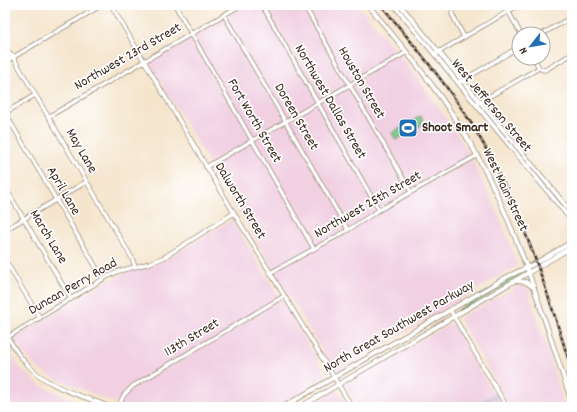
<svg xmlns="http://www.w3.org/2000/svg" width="577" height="412" font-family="Dekko,sans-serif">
<defs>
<pattern id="grass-tufts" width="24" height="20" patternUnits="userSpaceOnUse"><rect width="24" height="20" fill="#7ece8f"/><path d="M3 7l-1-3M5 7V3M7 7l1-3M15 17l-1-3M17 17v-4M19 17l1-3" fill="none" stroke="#68a774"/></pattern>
</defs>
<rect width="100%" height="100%" fill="#fff"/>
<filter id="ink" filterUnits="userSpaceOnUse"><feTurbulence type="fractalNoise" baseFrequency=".025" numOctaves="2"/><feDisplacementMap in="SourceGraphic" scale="8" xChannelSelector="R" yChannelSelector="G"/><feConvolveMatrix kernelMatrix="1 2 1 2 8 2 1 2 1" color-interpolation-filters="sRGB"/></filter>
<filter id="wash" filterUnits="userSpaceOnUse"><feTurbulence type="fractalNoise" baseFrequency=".012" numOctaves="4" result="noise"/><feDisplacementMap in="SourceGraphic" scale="16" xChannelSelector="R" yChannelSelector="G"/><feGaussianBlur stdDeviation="0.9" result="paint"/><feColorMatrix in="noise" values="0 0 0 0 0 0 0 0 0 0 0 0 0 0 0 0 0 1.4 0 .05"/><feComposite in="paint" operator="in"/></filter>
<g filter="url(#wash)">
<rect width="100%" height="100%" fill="#f5e5cd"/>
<g fill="#f1d0e2">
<polygon points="247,5 358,5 417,77 455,131 469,155 494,205 508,239 517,266 339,371 335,369 326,357 149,62"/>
<polygon points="232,220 327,376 275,407 126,407 56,379 36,367 24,353 14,337 106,282 127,272 149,267 166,259"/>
<polygon points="520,285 527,287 565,407 510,407 459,318"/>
<polygon points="452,323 501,407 358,407 344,384"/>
<polygon points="5,345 20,368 41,386 91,407 5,407"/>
<polygon points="337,389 348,407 315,407 313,403"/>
</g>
<polygon fill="#cebed0" points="496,392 505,407 471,407"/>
<polygon fill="url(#grass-tufts)" stroke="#5c7c56" points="518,274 519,276 488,296 459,311 459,309 504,281"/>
<polygon fill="#7ece8f" stroke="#5c7c56" points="421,116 424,123 396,140 392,133"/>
</g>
<g filter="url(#ink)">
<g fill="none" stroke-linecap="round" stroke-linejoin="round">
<g stroke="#988876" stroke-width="5">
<g id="minor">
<polyline points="111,5 234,213 352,407"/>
<polyline points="175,5 314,249"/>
<polyline points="262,5 379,210"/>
<polyline points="304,5 411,192"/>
<polyline points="458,5 453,9 452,14 464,37"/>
<polyline points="508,11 521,34"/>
<polyline points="224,15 348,230"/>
<polyline points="542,34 572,17"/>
<polyline points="5,49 13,57 132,258 135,267"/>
<polyline points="437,53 519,5"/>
<polyline points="534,58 539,68"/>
<polyline points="5,62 102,5"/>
<polyline points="460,82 519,47"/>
<polyline points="478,103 539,68 543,70 545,70 572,54"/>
<polyline points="5,113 103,279"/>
<polyline points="5,113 35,95"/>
<polyline points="48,117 241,5"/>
<polyline points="206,167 407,52"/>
<polyline points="5,187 71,299"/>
<polyline points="5,230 86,182"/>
<polyline points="5,260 40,318"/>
<polyline points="270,273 348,230 379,210 478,155"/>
<polyline points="450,310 507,407"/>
<path d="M5,332C11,343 17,354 26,363C47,388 81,395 110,407"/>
<polyline points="8,337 103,279 119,271 150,263 163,258 234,213"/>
<polyline points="118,407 124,395 133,386 284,296"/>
<polyline points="563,407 572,402"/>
</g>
</g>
<g stroke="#988876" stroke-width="5.5">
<g id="major">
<path d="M368,5C408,53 448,101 478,157C520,234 544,319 572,403"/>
<polyline points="394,5 572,221"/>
<polyline points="400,5 572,213"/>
<polyline points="517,281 526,282 534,288"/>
<polyline points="283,407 507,277 536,263 572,242"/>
<polyline points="300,407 572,247"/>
</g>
</g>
<use href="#minor" stroke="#fff" stroke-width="3.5"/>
<use href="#major" stroke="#fff" stroke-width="4"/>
<g stroke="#3b2a1e" stroke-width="2.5">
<path id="rail" d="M381,5C413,44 446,83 473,126C519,202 546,286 572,371"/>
</g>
<use href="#rail" stroke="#fff" stroke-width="1" stroke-dasharray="3" stroke-linecap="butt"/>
</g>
</g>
<defs>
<g id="stadium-square" transform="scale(1)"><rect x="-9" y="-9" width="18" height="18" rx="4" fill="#1f6fb2" stroke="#fff"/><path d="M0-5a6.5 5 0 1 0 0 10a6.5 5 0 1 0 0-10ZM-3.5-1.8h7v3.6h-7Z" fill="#fff"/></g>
</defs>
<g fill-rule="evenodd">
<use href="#stadium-square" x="408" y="128"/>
</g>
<g text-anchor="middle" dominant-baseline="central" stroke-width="3.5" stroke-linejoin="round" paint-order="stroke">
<g font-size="14" fill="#3b2a1e" stroke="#fff">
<text transform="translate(128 57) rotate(-30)">Northwest 23rd Street</text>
<text transform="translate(361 83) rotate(60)">Houston Street</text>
<text transform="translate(330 102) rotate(60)">Northwest Dallas Street</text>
<text transform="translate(491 106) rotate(50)">West Jefferson Street</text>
<text transform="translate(296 117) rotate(60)">Doreen Street</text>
<text transform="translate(254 121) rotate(60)">Fort Worth Street</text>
<text transform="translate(81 151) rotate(60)">May Lane</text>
<text transform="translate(505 190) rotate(65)">West Main Street</text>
<text transform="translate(63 191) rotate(60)">April Lane</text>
<text transform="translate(240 201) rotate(59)">Dalworth Street</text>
<text transform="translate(368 205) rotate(-30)">Northwest 25th Street</text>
<text transform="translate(48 237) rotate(59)">March Lane</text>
<text transform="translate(73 287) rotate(-30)">Duncan Perry Road</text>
<text transform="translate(399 327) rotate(-30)">North Great Southwest Parkway</text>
<text transform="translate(192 338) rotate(-31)">113th Street</text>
</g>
<g font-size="14" font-weight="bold" fill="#3b2a1e" stroke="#fff" text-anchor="start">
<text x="422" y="128">Shoot Smart</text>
</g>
</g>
<rect width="577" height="412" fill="none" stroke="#fff" stroke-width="20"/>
<g transform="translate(531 46) rotate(239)"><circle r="19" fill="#ffffff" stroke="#b1aaa5"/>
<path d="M0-3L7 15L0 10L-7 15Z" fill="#1f6fb2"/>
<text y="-6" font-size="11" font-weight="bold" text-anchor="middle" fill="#3b2a1e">N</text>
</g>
</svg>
